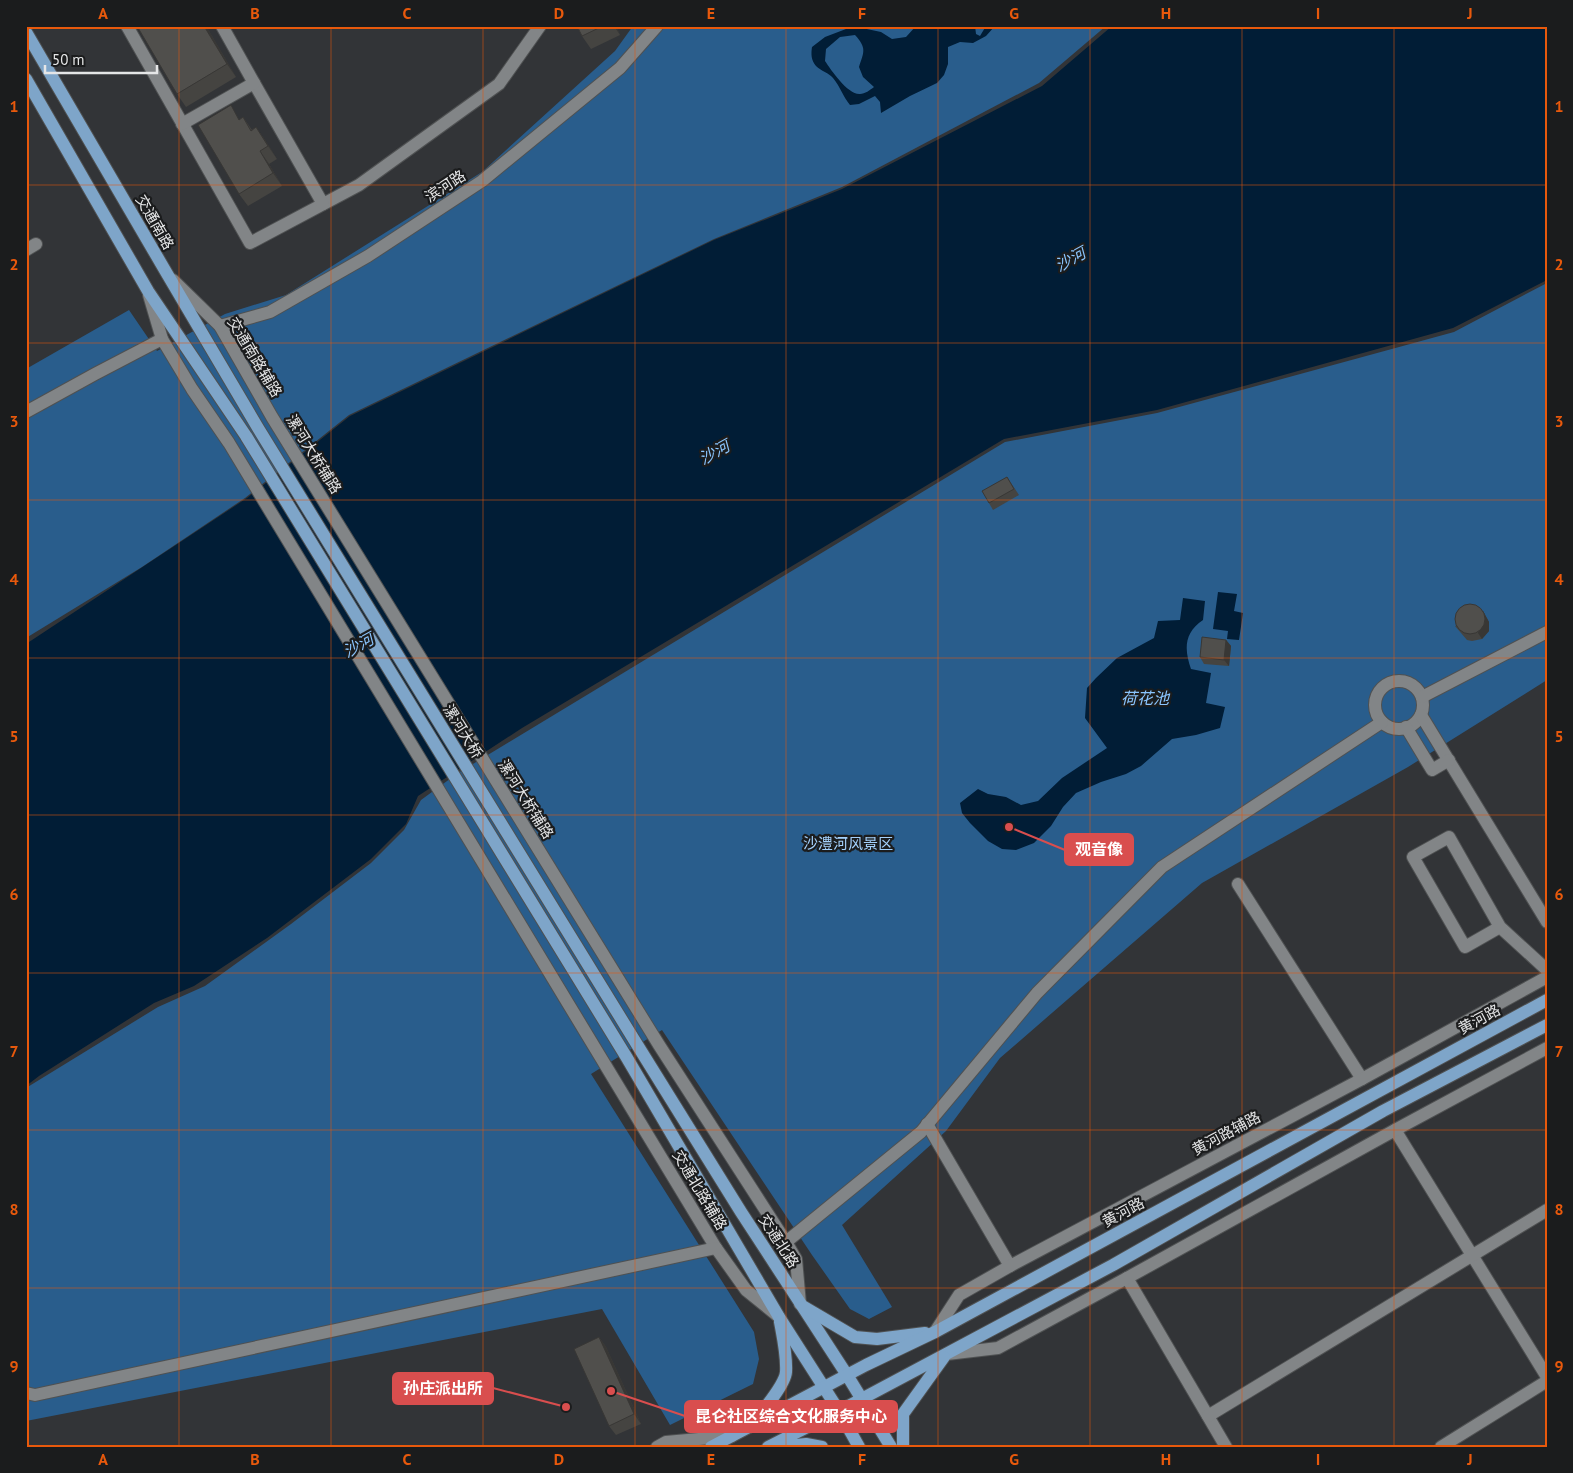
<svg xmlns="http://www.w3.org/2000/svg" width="1573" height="1473" font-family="'PT Sans','Noto Sans SC',sans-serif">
<rect width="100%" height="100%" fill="#323437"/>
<g fill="#295d8c">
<polygon points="633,26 1106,26 1039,83 842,187 714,239 349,415 245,498 142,567 26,638 26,369 129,310 157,351 225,314 286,295 482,172 615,51"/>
<polygon points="1547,283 1547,680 1408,767 1202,883 1000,1058 946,1131 842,1225 892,1307 869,1319 850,1309 812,1255 662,1030 591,1074 754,1332 759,1359 753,1384 670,1425 602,1309 26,1421 26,1088 158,1007 205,986 291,924 371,863 404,830 421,800 458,773 1005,442 1157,413 1454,332"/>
</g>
<g fill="#011d36" fill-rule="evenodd">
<path d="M916,26H975L976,34L980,36L986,26H995L986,36L973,43L960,42L948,47V64L944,75L937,83L910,96L881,113L880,102L875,96L859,104L850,105C843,97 840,86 833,78C829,73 821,71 816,66C811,60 811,54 812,47L825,37L846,29L862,28L881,32L892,39L906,37ZM855,35C867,48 864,52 859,67L863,77L874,87C870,90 865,94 860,94C848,95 831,70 825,61L826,49L840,37Z"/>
<polygon points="1112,26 1547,26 1547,280 1453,328 1157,410 1004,439 522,728 418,796 406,824 371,859 267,938 194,986 154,1003 39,1076 26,1086 26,644 247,498 350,416 714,240 842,189 1042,86"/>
<polygon points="1218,592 1237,594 1234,611 1243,613 1239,640 1227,639 1228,631 1213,629"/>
<path d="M1183,598L1205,601L1203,620C1184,633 1184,649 1191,669L1211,673L1206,703L1225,707L1220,728L1196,735L1172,739L1141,766L1126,774L1101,782L1076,793L1063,807L1051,826L1034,843L1016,850L1002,849L988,841L970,823L962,813L960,803L978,789L988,794L1006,797L1021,805L1038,801L1062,778L1107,748L1085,718L1087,688L1096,678L1117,658L1154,638L1158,621L1180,620Z"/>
</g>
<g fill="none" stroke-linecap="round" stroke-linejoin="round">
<g stroke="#4f5152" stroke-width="14">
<g id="minor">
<polyline points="127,26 250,243 359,185 499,84 540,26"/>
<polyline points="254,83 323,204"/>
<polyline points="182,124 254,83 222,26"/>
<polyline points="26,250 36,244"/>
<polyline points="173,280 220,326 272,417 659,1045 786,1242 796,1259 800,1304"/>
<polyline points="149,295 162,339 192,389 229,443 716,1248 746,1290 778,1316"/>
<polyline points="220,326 270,312 368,256 482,181 620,68 657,26"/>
<polyline points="26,412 95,374 162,339"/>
<circle cx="1399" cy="705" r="24"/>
<polyline points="1422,697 1547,632"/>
<polyline points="1421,715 1547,922"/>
<polyline points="1406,727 1432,770 1449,760"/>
<polyline points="1238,884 1362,1079"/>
<polyline points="1500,927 1465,947 1413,857 1449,837 1500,927 1547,970"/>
<polyline points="927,1124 1010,1266"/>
<polyline points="1395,1130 1547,1377"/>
<polyline points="786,1242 921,1132 1037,993 1162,867 1382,722"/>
<polyline points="1127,1278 1226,1447"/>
<polyline points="935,1332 959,1295 1010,1266 1362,1079 1547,977"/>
<polyline points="947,1354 998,1348 1127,1278 1395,1130 1547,1048"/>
<polyline points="26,1393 35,1395 716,1248"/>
<polyline points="1208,1416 1547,1210"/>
<polyline points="657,1447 666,1442 732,1436"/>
<polyline points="1441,1447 1547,1381"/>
</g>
</g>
<g stroke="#4f5152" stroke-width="14">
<g id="major">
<polyline points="26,32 166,272 258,428 641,1051 741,1212 847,1375 891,1447"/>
<polyline points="26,79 148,291 246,436 627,1058 779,1317 839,1411 859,1447"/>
<polyline points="804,1307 855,1337 877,1339 925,1333"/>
<path d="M752,1424C761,1413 785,1385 786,1372C787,1356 783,1338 780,1322"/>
<polyline points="711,1447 866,1365 935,1332 1547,1000"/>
<polyline points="768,1447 839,1411 1113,1265 1383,1111 1547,1025"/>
<polyline points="777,1447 806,1444 822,1447"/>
<polyline points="903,1447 903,1414 944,1357"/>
</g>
</g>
<use href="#minor" stroke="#828587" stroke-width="12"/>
<use href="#major" stroke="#7ea5c9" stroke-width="12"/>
</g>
<g fill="#454441">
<polygon points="137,26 206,26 236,77 186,107 177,94"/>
<polygon points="577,26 616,26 620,35 591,49 582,36"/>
<polygon points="243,117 252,130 256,127 265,140 277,159 269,164 282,186 248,206 239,194 240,119"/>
<polygon points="1007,477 1019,495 993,510 989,503"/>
<polygon points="1483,611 1489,622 1489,631 1482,639 1472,641 1467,640 1455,626"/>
<polygon points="1226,640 1231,646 1229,666 1204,664 1200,657"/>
<polygon points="599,1337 606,1347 641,1424 616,1435 609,1426"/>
</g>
<g fill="#383735">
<polygon points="204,26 206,26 236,77 227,64"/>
<polygon points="614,26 616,26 620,35"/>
<polygon points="256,127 265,140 277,159 268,146"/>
<polygon points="260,151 269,164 282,186 273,173"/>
<polygon points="1483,611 1489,622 1489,631 1482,639 1478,633"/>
<polygon points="1226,640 1231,646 1229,666 1224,660"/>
<polygon points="599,1337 606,1347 641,1424 634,1414"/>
</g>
<g fill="#504f4c" stroke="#383735">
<polygon points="137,26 204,26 227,64 177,94"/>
<polygon points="577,26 603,26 582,36"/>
<polygon points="231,105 239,120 243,117 251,131 256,127 268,146 260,151 273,173 239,194 198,125"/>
<polygon points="1007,477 1014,489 989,503 982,491"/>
<circle cx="1470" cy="619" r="15"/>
<polygon points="1202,637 1226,640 1224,660 1200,657"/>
<polygon points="599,1337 634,1414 609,1426 574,1349"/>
</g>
<path fill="none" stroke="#e8590c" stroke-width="1" stroke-opacity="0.55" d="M179,26V1447M331,26V1447M483,26V1447M635,26V1447M786,26V1447M938,26V1447M1090,26V1447M1242,26V1447M1394,26V1447M26,185H1547M26,343H1547M26,500H1547M26,658H1547M26,815H1547M26,973H1547M26,1130H1547M26,1288H1547"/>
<g text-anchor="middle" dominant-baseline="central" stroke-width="4.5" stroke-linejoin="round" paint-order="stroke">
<g font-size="15" fill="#e5e6e7" stroke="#1b1c1d">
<text transform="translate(445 186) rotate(-33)">滨河路</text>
<text transform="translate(155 222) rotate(60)">交通南路</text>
<text transform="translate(255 357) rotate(59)">交通南路辅路</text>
<text transform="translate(314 454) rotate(58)">漯河大桥辅路</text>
<text transform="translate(463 731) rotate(58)">漯河大桥</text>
<text transform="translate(526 799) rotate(58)">漯河大桥辅路</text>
<text transform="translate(1479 1019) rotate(-28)">黄河路</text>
<text transform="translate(1226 1133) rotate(-28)">黄河路辅路</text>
<text transform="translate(700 1190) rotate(59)">交通北路辅路</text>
<text transform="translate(1123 1212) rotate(-28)">黄河路</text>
<text transform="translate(779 1241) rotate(57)">交通北路</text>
</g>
<g font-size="15" fill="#a4d1fc" stroke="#1b1c1d">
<text x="848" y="843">沙澧河风景区</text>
</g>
<g font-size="16" font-style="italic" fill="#8ac5fe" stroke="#1b1c1d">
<text transform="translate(1070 259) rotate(-29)">沙河</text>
<text transform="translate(714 452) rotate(-29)">沙河</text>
<text transform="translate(358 645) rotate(-29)">沙河</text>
<text x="1145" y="698">荷花池</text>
</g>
</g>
<path fill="none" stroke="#d94e4e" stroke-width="2" d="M1009 827L1065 850M566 1407L493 1388M611 1391L685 1416"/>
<g fill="#d94e4e" stroke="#1b1c1d" stroke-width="2">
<circle cx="1009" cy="827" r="5"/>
<circle cx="566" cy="1407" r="5"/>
<circle cx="611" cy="1391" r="5"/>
</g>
<g fill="#d94e4e" stroke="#d94e4e" stroke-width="2">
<rect x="1065" y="834" width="68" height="31" rx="5"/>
<rect x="393" y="1373" width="100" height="31" rx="5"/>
<rect x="685" y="1401" width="212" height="31" rx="5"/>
</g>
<g font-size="16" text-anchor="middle" font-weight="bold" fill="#fff">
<text x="1099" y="855">观音像</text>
<text x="443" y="1394">孙庄派出所</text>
<text x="791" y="1422">昆仑社区综合文化服务中心</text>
</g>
<rect width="1573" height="1473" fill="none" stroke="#1b1c1d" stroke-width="55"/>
<path d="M45 65v8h112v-8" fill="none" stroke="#e5e6e7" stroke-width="2.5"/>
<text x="52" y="65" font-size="15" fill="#e5e6e7" stroke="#1b1c1d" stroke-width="4" paint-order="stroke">50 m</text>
<rect x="28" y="28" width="1518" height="1418" fill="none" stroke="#e8590c" stroke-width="2"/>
<g font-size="16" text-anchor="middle" font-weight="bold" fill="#e8590c">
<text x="103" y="19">A</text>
<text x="255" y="19">B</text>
<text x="407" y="19">C</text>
<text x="559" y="19">D</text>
<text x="711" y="19">E</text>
<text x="862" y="19">F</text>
<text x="1014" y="19">G</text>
<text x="1166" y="19">H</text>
<text x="1318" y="19">I</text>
<text x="1470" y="19">J</text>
<text x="14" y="112">1</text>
<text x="1559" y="112">1</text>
<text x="14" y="270">2</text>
<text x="1559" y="270">2</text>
<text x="14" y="427">3</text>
<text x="1559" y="427">3</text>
<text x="14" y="585">4</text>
<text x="1559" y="585">4</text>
<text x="14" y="742">5</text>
<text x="1559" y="742">5</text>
<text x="14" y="900">6</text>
<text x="1559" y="900">6</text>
<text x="14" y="1057">7</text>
<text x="1559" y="1057">7</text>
<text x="14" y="1215">8</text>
<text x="1559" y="1215">8</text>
<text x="14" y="1372">9</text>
<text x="1559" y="1372">9</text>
<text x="103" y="1465">A</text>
<text x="255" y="1465">B</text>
<text x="407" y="1465">C</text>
<text x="559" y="1465">D</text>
<text x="711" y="1465">E</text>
<text x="862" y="1465">F</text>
<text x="1014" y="1465">G</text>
<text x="1166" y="1465">H</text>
<text x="1318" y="1465">I</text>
<text x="1470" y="1465">J</text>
</g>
</svg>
